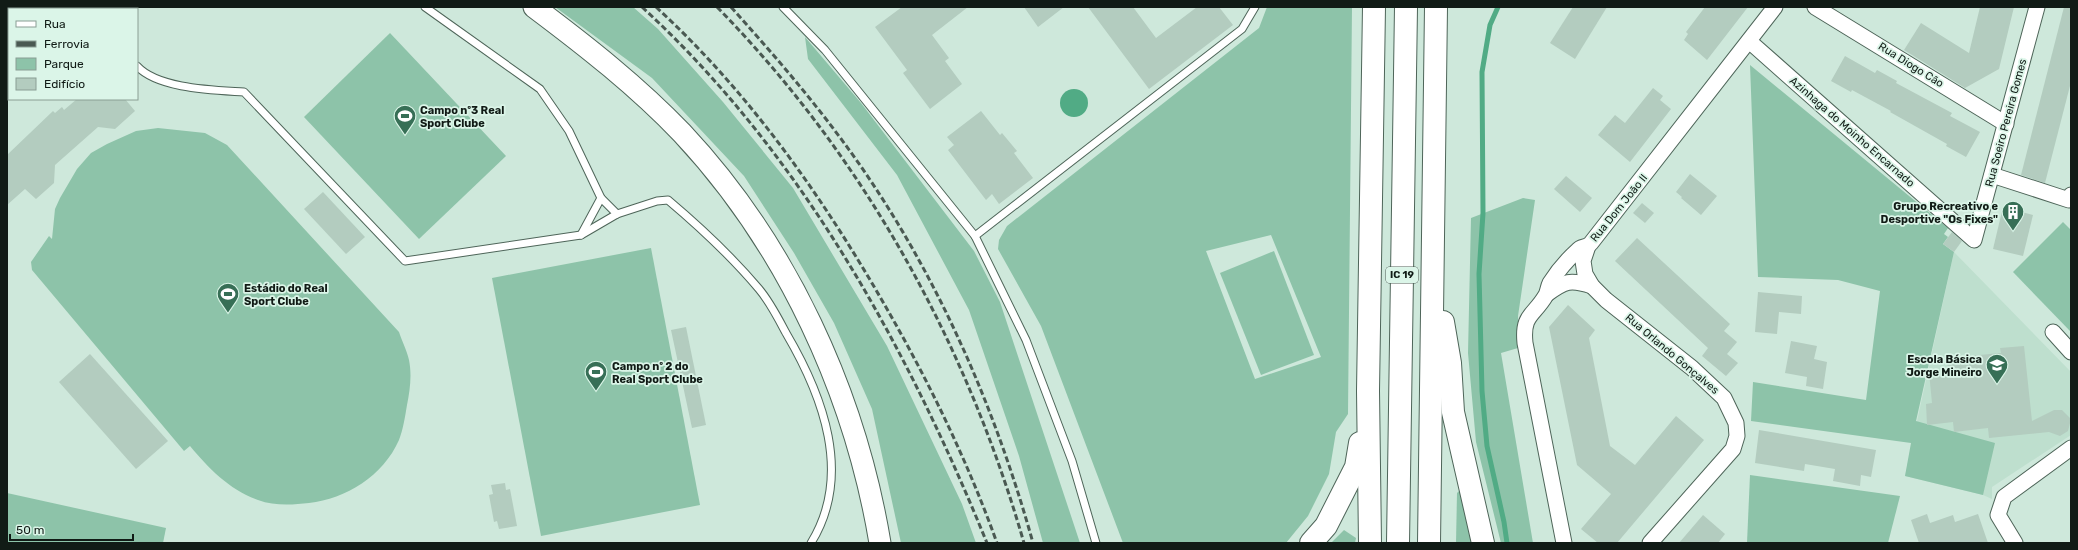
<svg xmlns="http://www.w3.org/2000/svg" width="2078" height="550" font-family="Rubik,sans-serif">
<rect width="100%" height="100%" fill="#cee8db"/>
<polygon fill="#bedfce" points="1954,252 2071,372 2071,435 1992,487 1992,499 1983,495 1905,476"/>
<g fill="#8dc3a9" fill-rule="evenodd">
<polygon points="555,7 633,7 658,29 723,102 793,188 887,346 962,504 976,543 901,543 872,409 834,323 794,253 744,176 652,78"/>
<path d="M1267,7H1352L1348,414L1336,432L1329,474L1308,516L1286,543H1123L1041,326L998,249L999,240L1007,226L1259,28ZM1271,235L1321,357L1255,379L1206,251Z"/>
<polygon points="390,33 506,156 419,239 304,117"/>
<polygon points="805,37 861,103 974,251 1000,302 1080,543 1043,543 1019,456 969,310 897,175 808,59"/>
<polygon points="1750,65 1948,228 1944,234 1948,237 1943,244 1954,252 1916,421 1995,443 1983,495 1905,476 1911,443 1751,421 1753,382 1866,400 1880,291 1838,280 1758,277"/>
<path d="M158,128L205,133L227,145L399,332C402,341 407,351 409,360C412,375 410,390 407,405C405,417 403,430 399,440C383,476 346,499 309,503C292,505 274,506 258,500C230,490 209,469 190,446L184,451L32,270L31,262L49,236L52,239L55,209L60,198L77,169L91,153L107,144L136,131Z"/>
<polygon points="1523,198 1535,200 1518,316 1518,348 1501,353 1533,543 1501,543 1476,442 1468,353 1471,218"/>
<polygon points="2063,222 2071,230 2071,332 2013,272"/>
<polygon points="651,248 700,505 541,536 492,278"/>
<polygon points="1274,251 1314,355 1261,375 1220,273"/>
<polygon points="1750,475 1900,496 1888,543 1747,543"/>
<polygon points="1465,485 1476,543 1456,543 1457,493"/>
<polygon points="7,493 166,528 163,543 7,542"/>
<polygon points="1344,530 1356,538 1355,543 1331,543"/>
</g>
<circle fill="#51ab85" cx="1074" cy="103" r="14"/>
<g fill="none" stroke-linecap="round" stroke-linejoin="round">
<polyline stroke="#51ab85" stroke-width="5" points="1498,7 1490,25 1482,72 1483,213 1479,274 1482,391 1487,446 1504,522 1507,543"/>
</g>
<g fill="#b3ccbf">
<polygon points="902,7 968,7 932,35 949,58 945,61 962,84 930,109 903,73 907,70 875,27"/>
<polygon points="1024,7 1064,7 1038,27"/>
<polygon points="1088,7 1133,7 1156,38 1197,7 1219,7 1233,25 1149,89"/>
<polygon points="1573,7 1607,7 1575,59 1550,43"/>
<polygon points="1705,7 1748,7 1707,60 1684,40 1688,34 1686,32"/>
<polygon points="1980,7 2014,7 1999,69 1965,88 1904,50 1921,23 1969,53"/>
<polygon points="2064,7 2071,7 2071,82 2045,183 2021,175"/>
<polygon points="1845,56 1875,73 1877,70 1897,81 1896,83 1952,113 1950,116 1980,132 1966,157 1946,146 1947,144 1890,112 1891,111 1852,90 1851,92 1831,81"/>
<polygon points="1653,88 1663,96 1660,100 1671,109 1630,162 1598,135 1615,115 1625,123"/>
<polygon points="77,99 125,99 135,111 115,129 98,127 55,165 54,183 36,199 25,189 7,205 7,155 53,111 55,113 62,107 64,110"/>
<polygon points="981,111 1000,135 1002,133 1017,151 1014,153 1033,178 999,204 992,194 986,200 948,150 954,145 947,137"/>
<polygon points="1690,174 1717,196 1701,215 1681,198 1682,197 1676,192"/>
<polygon points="1566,176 1592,198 1580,212 1554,189"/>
<polygon points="323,192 365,237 346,254 304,209"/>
<polygon points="1642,203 1654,213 1645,223 1633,213"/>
<polygon points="2003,207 2033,215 2023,256 1993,249"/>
<polygon points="1952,232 1962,241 1954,252 1943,244"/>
<polygon points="1637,238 1730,324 1724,331 1737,342 1727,354 1738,363 1726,376 1702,356 1708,348 1615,261"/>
<polygon points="1758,292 1802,296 1801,314 1779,312 1777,334 1755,332"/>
<polygon points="1568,305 1595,330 1589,338 1610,446 1635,465 1676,416 1704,440 1617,543 1598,543 1581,529 1611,494 1577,465 1549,327"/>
<polygon points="686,327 706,425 692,428 671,330"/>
<polygon points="1791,341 1817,346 1814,359 1827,362 1823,389 1806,386 1807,377 1785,373"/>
<polygon points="2024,346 2032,421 2054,410 2062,410 2071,419 2068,431 2060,436 2049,432 1989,438 1988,428 1954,432 1953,422 1927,425 1926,404 1932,403 1929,372 1948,370 1947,358 2001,353 2000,348"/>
<polygon points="90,354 168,441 136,469 59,382"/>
<polygon points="1759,430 1876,450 1871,477 1861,475 1860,486 1833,481 1835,469 1805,464 1804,471 1755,463"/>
<polygon points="505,483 506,490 510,489 517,526 499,529 497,521 494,522 489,495 493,494 491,485"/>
<polygon points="1927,514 1930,523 1953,515 1955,522 1978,514 1988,543 1919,543 1911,520"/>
<polygon points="1703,515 1725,534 1718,543 1679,543"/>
</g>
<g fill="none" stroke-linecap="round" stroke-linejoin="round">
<g stroke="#4e6559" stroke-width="9">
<g id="lane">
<polyline points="425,7 540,89 569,131 601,198 617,214"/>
<polyline points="783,7 825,50 975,236 1026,340 1072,461 1096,543"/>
<polyline points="87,9 87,7"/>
<path d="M137,66C158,89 214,90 244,92L405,261L581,235L617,214L657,201L668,200C700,227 732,257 759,289C770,302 778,318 786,333C823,396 853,475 811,543"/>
<polyline points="7,86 9,84"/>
<polyline points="581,235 601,198"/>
<polyline points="975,236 1242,29 1255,7"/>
</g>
</g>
<g stroke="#4e6559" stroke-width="17">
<g id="street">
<polyline points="1815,7 2006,124"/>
<polyline points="1749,41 1974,240 2037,7"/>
<polyline points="1992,175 2069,200 2071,195"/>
<polyline points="1588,246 1583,261 1585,274 1592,286 1606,300 1692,368 1724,398 1736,423 1737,436 1733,449 1650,543"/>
<path d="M1547,294C1565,281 1570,279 1592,286"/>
<polyline points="2053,332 2071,352"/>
<path d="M1564,543L1525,343C1522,314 1534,316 1546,295C1548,291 1548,287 1550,283C1557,272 1568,259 1578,250C1581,246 1587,248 1591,243L1775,7"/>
<polyline points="2015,543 1998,515 2004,497 2071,448"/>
</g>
</g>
<g stroke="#4e6559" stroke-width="23">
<path id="secondary" d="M534,7C586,46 637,86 682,133C787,245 855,393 880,543"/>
</g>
<g stroke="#4e6559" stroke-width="24">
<g id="highway">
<polyline points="1443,322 1450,363 1453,412 1483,543"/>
<polyline points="1311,543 1326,526 1356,467 1360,443"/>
<polyline points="1370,543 1368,391 1374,7"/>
<polyline points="1398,543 1406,7"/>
<polyline points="1429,543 1436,7"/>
</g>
</g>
<use href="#lane" stroke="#fff" stroke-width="7"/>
<use href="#street" stroke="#fff" stroke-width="15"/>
<use href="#secondary" stroke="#fff" stroke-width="21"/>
<use href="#highway" stroke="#fff" stroke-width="22"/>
<g stroke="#4a5952" stroke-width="3" stroke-dasharray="6 3" stroke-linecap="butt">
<path d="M642,7C801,153 906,345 987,543"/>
<path d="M656,7C752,95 827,203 891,316C932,388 969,465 997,543"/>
<path d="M717,7C864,157 966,342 1024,543"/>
<path d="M731,7C785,67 837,128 880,195C949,302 999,421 1033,543"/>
</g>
</g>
<defs>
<g id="stadium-pin" transform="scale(1.15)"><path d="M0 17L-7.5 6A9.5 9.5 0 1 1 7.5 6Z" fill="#376f56" stroke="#dbf5e8"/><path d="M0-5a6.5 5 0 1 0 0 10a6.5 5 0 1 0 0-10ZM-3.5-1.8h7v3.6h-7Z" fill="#fff"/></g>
<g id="building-pin" transform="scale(1.15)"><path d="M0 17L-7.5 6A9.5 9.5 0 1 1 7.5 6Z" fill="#376f56" stroke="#dbf5e8"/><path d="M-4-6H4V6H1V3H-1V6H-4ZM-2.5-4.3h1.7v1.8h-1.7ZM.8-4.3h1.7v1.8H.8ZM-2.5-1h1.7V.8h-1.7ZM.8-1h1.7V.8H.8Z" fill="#fff"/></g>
<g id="school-pin" transform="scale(1.15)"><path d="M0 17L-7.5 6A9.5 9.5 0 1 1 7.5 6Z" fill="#376f56" stroke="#dbf5e8"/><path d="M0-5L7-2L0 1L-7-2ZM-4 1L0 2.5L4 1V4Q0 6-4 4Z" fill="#fff"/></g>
</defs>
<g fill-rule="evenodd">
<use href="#stadium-pin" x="405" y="116"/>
<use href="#building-pin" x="2013" y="212"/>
<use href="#stadium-pin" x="228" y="294"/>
<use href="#school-pin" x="1997" y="365"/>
<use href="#stadium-pin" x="596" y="372"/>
</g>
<g text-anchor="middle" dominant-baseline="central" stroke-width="3.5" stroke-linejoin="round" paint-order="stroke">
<rect fill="#dbf5e8" stroke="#4e5c55" stroke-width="1" x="1386" y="267" width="32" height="16" rx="3"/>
<g font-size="10" font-weight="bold" fill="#111b16">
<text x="1402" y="275">IC 19</text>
</g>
<g font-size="11" fill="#111b16" stroke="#dbf5e8">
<text transform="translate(1911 65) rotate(32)">Rua Diogo Cão</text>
<text transform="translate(2006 123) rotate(-75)">Rua Soeiro Pereira Gomes</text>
<text transform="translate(1852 132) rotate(41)">Azinhaga do Moinho Encarnado</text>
<text transform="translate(1619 208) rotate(-51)">Rua Dom João II</text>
<text transform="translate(1672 354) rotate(40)">Rua Orlando Gonçalves</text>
</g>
<g font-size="11" font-weight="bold" fill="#111b16" stroke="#dbf5e8" text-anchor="start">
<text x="420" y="110">Campo nº3 Real<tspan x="420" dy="13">Sport Clube</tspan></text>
<text x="1998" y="206" text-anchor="end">Grupo Recreativo e<tspan x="1998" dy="13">Desportive "Os Fixes"</tspan></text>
<text x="244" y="288">Estádio do Real<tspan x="244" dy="13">Sport Clube</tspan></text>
<text x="1982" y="359" text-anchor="end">Escola Básica<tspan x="1982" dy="13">Jorge Mineiro</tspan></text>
<text x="612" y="366">Campo nº 2 do<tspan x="612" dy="13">Real Sport Clube</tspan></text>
</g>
</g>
<rect width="2078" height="550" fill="none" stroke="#111b16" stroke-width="16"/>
<rect x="8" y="8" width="130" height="92" fill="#dbf5e8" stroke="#8a9e94"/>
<rect x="16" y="21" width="20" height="6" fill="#ffffff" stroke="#8a9e94"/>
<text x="44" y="28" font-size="12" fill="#111b16">Rua</text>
<rect x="16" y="41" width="20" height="6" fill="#4a5952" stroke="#8a9e94"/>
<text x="44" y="48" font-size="12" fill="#111b16">Ferrovia</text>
<rect x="16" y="58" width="20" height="12" fill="#8dc3a9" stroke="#8a9e94"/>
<text x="44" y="68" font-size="12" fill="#111b16">Parque</text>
<rect x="16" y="78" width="20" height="12" fill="#b3ccbf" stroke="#8a9e94"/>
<text x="44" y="88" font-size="12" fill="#111b16">Edifício</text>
<path d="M10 534v6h123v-6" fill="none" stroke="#111b16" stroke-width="2"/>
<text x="16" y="534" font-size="12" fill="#111b16" stroke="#dbf5e8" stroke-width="3" paint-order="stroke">50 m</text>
</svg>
